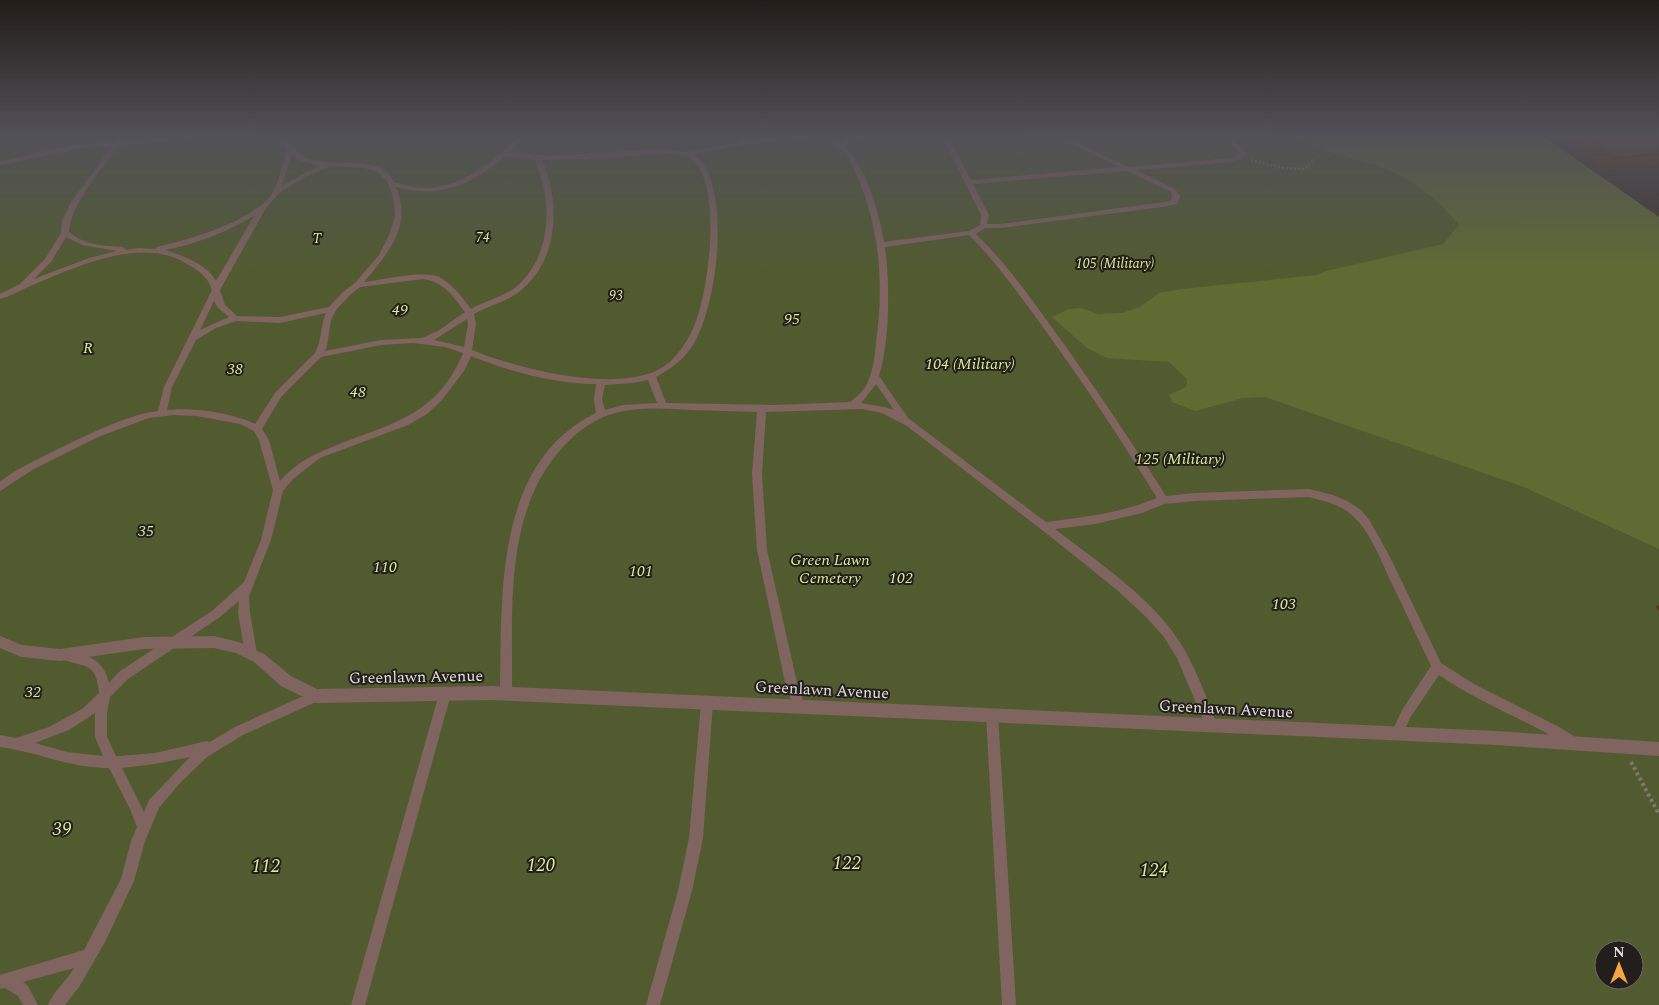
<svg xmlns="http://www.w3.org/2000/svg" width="1659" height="1005" font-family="Spectral,serif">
<rect width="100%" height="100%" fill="#3f352f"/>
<path fill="#525b2f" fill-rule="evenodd" d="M48,134H1540L1659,217V1005H0V137ZM1604,950H1634V980H1604Z"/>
<path fill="#606b33" d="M1286,134H1540L1659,217V549L1524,487L1265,397L1243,398L1195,411L1172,402L1169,395L1186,387L1187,379L1169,362L1107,358L1087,348L1052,317L1069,309L1081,308L1098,314L1122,313L1140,307L1159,293L1182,289L1317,275L1326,271L1443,244L1459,225C1441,203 1417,182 1391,171C1356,157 1318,153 1286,134Z"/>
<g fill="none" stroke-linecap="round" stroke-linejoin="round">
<polyline stroke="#807772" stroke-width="2.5" stroke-dasharray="2 2" stroke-linecap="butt" points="1251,160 1283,168 1304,169 1315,159"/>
<polyline stroke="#807772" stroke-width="4" stroke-dasharray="3 3" stroke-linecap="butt" points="1631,762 1659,814"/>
<g fill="#806460" fill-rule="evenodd">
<path d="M212,134C236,134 262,131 284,141C295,146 299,157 312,160C337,167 380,153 394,182C401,184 407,186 413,187C457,194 492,162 522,134H528L509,153L554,156L659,149L688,152L743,141L789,136H810L828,139L841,144L862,134H870L845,146C867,168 879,213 884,242L969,231L980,225L981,215L941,134H947L971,180L1120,167L1050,134H1058L1129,167L1232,158L1238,156L1240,153L1222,134H1228L1246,153L1243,158L1233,162L1137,170L1176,190L1180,197L1177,204L1162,207L1001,228H985L976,234C1004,261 1027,293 1050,325C1091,381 1129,438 1166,496L1195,493L1309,489L1333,495L1347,501L1361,510L1370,521L1390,557L1441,663L1474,684L1561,728L1577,738L1579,742L1577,746L1573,748L1569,746C1527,720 1479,703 1439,675L1410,718L1401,738L1397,740L1393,738L1391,734L1402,710L1431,666C1417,637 1404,608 1390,580C1381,560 1370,532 1354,517C1342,505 1325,501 1309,497L1195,501L1164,504L1142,513L1095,524L1055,529C1095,560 1152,598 1179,641C1196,667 1206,697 1217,725L1215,729L1211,731L1207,729L1177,658L1164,637L1146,617L1117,590L1051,537L907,426L882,413L862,409L766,412L762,474L767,550L798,687L806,707L804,711L800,712L796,711L786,687L757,550L752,474L757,412C736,411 714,411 692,410C670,409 647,407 624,411C600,415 579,429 563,447C503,512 513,612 512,694L510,698L506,699L502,698L500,694C502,597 493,463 596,413L594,399L596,384C554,383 510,372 471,356L464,371L441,401L427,414L408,425L320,458L293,479L283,491L271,540L249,596L250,613L257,654L255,658L251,659L247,658L245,654L238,613L239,601L220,617L128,679L110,697L107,713V737L116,756H120L155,753L207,741L210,742L235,727L312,692L316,691L320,692L322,696L320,700L243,735L207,757L180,783L159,808L145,841L134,881L105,942L79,987L65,1005H48C53,991 67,981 74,968L23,982L28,986L38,1005H23L18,996L5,988L0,989V975L84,950L121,879L131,841L137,827L130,809L109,768C70,768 37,752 0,747V735L16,738L49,727L82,709L99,693C96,663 88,668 64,660L62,656L64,652C69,651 74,652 80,653C96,658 105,666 109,683L120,671L212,611L244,582L261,540L273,490L259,440L254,431L240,424L197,416L173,415L149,418L98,437L34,469L0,491V482C15,469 33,462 50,453C81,438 125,415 158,411L164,387L212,290C208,277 200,272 189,265C142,234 74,268 28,287C19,291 10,296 0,299V294L20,284L45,259L61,233L62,221L71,202L112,146L75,149L0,165V161L75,145ZM259,137L282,144L287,149C283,162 280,178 274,190C259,220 188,240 157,247L156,249L139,248L126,250L123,247C104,246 84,245 69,232C71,202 102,170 119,145L212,138ZM789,140C805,140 827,138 840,149C849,156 853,168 858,178C880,230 884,286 876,342C875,354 874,367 869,379C866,389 858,396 850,402L774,405L666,403L656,377C670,369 681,362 691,348C717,312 734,184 694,154L743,145ZM671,153C680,154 688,155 695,162C721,191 709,287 696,321C691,336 681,351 670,362C629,398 518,369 472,350L476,324L474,314C489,305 506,302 519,292C559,261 561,202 542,160L586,159ZM292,154L298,160L320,166L301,175L282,186ZM505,156L535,160C553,201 552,256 516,287C503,297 485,301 471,309C462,297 454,286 441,278C426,269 383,280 364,282C388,253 413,226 396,187C440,199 472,185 505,156ZM330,166L363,168L376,171L387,181L393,197L395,216L390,233L379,255L355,283L344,291L329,307L280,317L237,316L225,305L220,290L266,208L279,193L305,177ZM1127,171L1171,192L1172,197L1171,201L1001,224H987L989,215L973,184ZM254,216L216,281C206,263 183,256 165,250C197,244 226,232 254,216ZM969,235C998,264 1021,297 1045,330C1085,385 1122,441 1157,498C1122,513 1084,517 1046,522L908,418L879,376C890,340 890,284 885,247ZM66,237L82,245L117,251L89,258L34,279L51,262ZM423,279C444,282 453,296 465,312L438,331L422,338L381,340L325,351L327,346L331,320L336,310L350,295L360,287ZM214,301L218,308L229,317L200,330ZM326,313C320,326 322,341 315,353L275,393L255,424C233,413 192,407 167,410L172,387L196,340L216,328L236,321L280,323ZM467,319L468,324L464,347L434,340ZM413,343L445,347L463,353C438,413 397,422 342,443C318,452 297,461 280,481L269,440L262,429L281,397L321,357L381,345ZM648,380L657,403L623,405L605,410L602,399L605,385L633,383ZM876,384L894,410L884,407L861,403ZM95,713V737L103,756L67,752L35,743L69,730ZM190,757L149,800L144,812L122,768L155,764Z"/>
<polygon points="445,689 449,690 451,694 365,1005 351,1005 439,694 441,690"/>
<polygon points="707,698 711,699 713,703 703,838 692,891 660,1005 646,1005 678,891 689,838 701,703 703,699"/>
<polygon points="992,710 996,711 998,715 1016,1005 1002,1005 986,715 988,711"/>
</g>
<polygon fill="#806460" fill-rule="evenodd" points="0,636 22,645 60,649 144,637 214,636 239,642 264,654 291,676 317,689 492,686 1496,731 1659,742 1659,756 1496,745 492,700 316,703 281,686 254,662 236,653 214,648 144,649 60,661 21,657 0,648"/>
</g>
<g fill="#5a3214">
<polygon points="1557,134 1654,134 1659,137 1659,165 1607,170"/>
<polygon points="1659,605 1659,611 1656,607"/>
</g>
<polygon fill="#693a17" stroke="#4a2910" points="1581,134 1654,134 1659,137 1659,153 1616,158"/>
<linearGradient id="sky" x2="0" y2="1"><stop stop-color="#231d1a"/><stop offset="0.49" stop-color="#525158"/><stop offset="1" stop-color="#525158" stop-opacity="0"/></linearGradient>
<rect width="1659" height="274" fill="url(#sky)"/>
<g text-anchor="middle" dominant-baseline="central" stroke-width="4" stroke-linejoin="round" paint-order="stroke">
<g font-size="14" font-style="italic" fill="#dbef99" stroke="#221e1b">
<text x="483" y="237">74</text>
<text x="317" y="238">T</text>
<text x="1115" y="263">105 (Military)</text>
<text x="616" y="295">93</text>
</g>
<g font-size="16" font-style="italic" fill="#dbef99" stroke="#221e1b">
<text x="400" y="310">49</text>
<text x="792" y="319">95</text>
<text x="88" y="348">R</text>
<text x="970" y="364">104 (Military)</text>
<text x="235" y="369">38</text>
<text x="358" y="392">48</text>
<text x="1180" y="459">125 (Military)</text>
<text x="146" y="531">35</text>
<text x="830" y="560">Green Lawn<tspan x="830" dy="18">Cemetery</tspan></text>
<text x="385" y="567">110</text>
<text x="641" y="571">101</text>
<text x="901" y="578">102</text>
<text x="1284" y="604">103</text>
<text x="33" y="692">32</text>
</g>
<g font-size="16" fill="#e6dfdc" stroke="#221e1b">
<text transform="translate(416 677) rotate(-1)">Greenlawn Avenue</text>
<text transform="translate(822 690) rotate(3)">Greenlawn Avenue</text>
<text transform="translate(1226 709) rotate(3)">Greenlawn Avenue</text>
</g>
<g font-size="19" font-style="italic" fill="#dbef99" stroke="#221e1b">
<text x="62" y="829">39</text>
<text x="847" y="863">122</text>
<text x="541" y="865">120</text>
<text x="266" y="866">112</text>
<text x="1154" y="870">124</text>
</g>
</g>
<g transform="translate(1619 965)"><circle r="24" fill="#221e1b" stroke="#706b68"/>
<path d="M0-4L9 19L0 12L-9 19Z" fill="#f4a345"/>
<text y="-8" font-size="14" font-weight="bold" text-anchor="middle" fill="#e6dfdc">N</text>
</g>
</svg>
